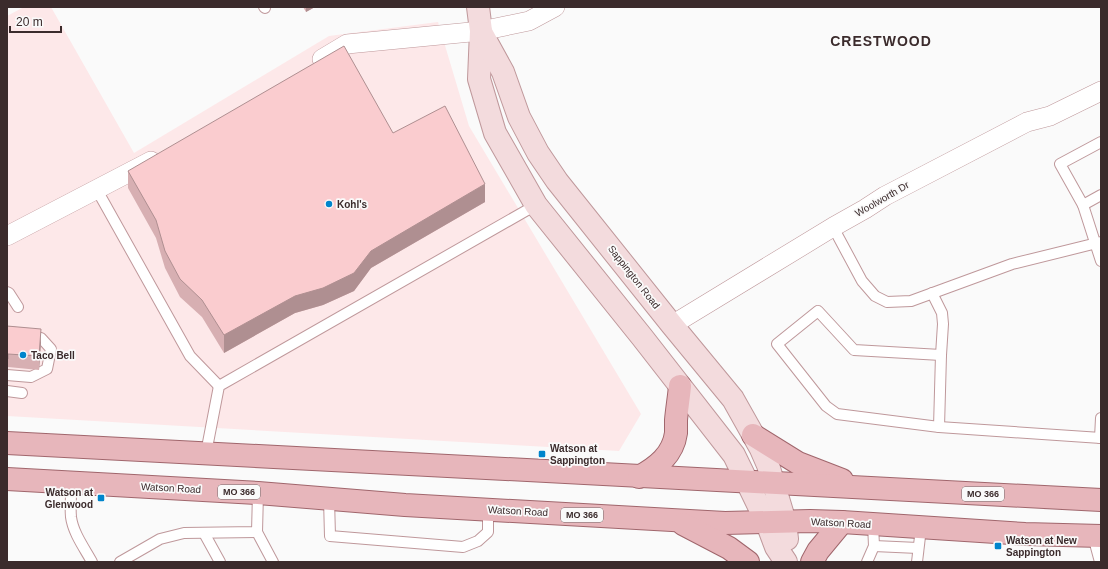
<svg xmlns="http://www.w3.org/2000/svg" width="1108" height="569" font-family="Arial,sans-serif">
<rect width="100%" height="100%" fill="#fafafa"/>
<polygon fill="#fde8e9" points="24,7 51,7 134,153 329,36 438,22 469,126 641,414 619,451 7,416 7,16"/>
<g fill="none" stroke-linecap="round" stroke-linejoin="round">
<g stroke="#bf989b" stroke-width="12">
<g id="lane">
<polyline points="264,7 265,8"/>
<polyline points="1101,142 1060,164 1083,205 1101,261"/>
<polyline points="97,190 190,356 219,386"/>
<polyline points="1083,205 1101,195"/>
<polyline points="833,227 862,281 875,296 887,302 911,301 1012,264 1101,242"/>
<polyline points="7,292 9,293 18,307"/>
<polyline points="932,293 942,313 943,324 941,355 854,350 818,311 777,344 826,406 837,414 939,427 1101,438"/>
<polyline points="7,332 25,334 41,338 51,349 47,369 31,377 7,375"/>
<polyline points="7,391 22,393"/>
<polyline points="939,427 941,355"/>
<polyline points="1100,438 1101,418"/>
<polyline points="206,453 219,386 536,205"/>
<path d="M72,483C71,494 70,506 71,517C73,533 85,549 92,562"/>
<polyline points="329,499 330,536 463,547 478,541 488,532 488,510"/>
<polyline points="257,532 273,562"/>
<polyline points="204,533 220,562"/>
<polyline points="1093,536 1100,562"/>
<polyline points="874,546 918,548"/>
<polyline points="120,562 160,539 184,533 257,532 258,493"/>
<polyline points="867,562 874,546 873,524"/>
<polyline points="917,562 921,528"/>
</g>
</g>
<g stroke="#bf989b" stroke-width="20">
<g id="street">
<polyline points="322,59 347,44 481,31 529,21 555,7"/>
<polyline points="7,236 151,161"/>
<polyline points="672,325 833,227 865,209 885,196 1027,122 1050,116 1101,91"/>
</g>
</g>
<g stroke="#bf989b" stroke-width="24">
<g id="secondary">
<polyline points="478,7 481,31 479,79 495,133 536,205 642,337 734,455 767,523 776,547 786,562"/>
<polyline points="481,32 503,72 519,117 538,153 557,181 672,325 733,399 761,449 768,465 785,522 787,539"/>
</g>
</g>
<g stroke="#a0666c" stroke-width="24">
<g id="primary">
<polyline points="753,435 798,463 842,480"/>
<polyline points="7,443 1101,500"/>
<path d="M639,477C657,467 673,455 676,433C676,429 676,424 676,420C677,409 679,397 680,386"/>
<polyline points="7,479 258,493 405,505 725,523 810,521 842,522 1025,534 1101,536"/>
<polyline points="683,524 729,548 748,562"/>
<polyline points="812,562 818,551 842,522"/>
</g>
</g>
<use href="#lane" stroke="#fff" stroke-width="10"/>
<use href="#street" stroke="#fff" stroke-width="19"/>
<use href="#secondary" stroke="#f3dbdd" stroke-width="22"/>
<use href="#primary" stroke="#e7b6bb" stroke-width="22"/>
</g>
<g fill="#d7afb2">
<polygon points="303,7 315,7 306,12"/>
<polygon points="393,133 485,202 371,268 354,291 323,305 295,313 224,353 202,317 180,297 165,268 156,238 128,188 128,171"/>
<polygon points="7,326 41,342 39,370 8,367 8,373 7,373"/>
</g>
<g fill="#af8f91">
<polygon points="306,7 315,7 306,12"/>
<polygon points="485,184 485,202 371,268 354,291 323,305 295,313 224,353 224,335"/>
<polygon points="41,329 41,342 39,370 39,356"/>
</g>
<g fill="#facccf" stroke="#af8f91">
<polygon points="344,46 393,133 445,106 485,184 371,251 354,273 323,288 295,296 224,335 202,300 180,279 165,251 156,220 128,171"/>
<polygon points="7,326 41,329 39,356 8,354 8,359 7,359"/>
</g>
<g fill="#0085cc" stroke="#fafafa" stroke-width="1.5">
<circle cx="329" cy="204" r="4"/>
<circle cx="23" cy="355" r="4"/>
<rect x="538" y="450" width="8" height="8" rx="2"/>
<rect x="97" y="494" width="8" height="8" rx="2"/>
<rect x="994" y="542" width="8" height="8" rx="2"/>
</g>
<g text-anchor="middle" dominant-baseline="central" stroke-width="3.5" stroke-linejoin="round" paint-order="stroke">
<g fill="#fafafa" stroke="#74696a" stroke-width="1">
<rect x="218" y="485" width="42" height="14" rx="3"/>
<rect x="962" y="487" width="42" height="14" rx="3"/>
<rect x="561" y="508" width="42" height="14" rx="3"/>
</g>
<g font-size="9" font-weight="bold" fill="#3b2b2c">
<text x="239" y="492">MO 366</text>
<text x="983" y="494">MO 366</text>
<text x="582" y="515">MO 366</text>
</g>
<g font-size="10" fill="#3b2b2c" stroke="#fafafa">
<text transform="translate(882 199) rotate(-30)">Woolworth Dr</text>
<text transform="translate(634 277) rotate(52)">Sappington Road</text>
<text transform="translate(171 488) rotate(3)">Watson Road</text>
<text transform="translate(518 511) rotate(3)">Watson Road</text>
<text transform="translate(841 523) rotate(3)">Watson Road</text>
</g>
<g font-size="10" font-weight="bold" fill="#3b2b2c" stroke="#fafafa" text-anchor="start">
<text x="337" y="204">Kohl's</text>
<text x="31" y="355">Taco Bell</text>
<text x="550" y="448">Watson at<tspan x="550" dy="12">Sappington</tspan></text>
<text x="93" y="492" text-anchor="end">Watson at<tspan x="93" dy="12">Glenwood</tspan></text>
<text x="1006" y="540">Watson at New<tspan x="1006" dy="12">Sappington</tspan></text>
</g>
<g font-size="14" font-weight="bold" letter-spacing="1" fill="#3b2b2c" stroke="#fafafa">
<text x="881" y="41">CRESTWOOD</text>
</g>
</g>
<rect width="1108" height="569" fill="none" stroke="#3b2b2c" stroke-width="16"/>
<path d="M10 26v6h51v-6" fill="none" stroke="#3b2b2c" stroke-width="2"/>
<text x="16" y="26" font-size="12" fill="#3b2b2c" stroke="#fafafa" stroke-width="3" paint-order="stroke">20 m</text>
</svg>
